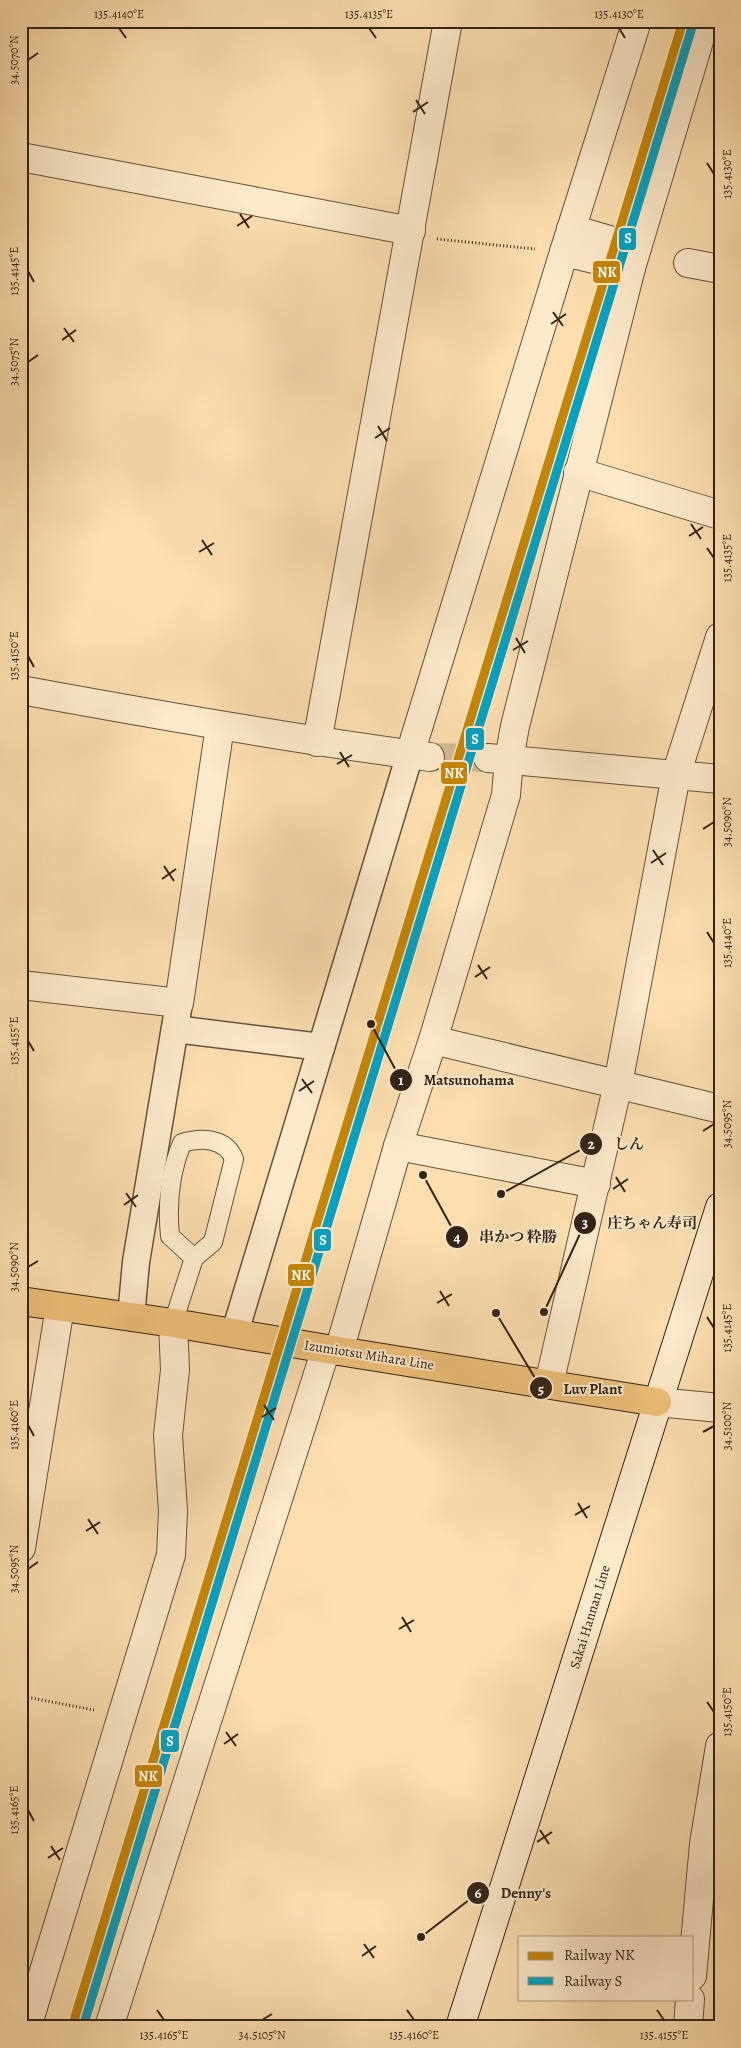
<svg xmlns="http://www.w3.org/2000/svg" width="741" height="2048" font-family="Alegreya,'Noto Serif JP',serif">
<rect width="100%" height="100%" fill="#fcdeaf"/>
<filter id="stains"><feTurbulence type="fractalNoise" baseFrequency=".004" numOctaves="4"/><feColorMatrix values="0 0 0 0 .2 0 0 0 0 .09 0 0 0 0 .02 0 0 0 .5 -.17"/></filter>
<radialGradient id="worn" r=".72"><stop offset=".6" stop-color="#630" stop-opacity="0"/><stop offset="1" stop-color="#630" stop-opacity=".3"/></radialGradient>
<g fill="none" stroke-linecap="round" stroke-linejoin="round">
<polyline stroke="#d4b990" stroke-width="28" stroke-dasharray="28 14" stroke-linecap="butt" points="430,757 488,758"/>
<g stroke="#64523c" stroke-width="20">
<path id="service" d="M173,1323L194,1258L213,1242L234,1159C226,1138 201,1137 182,1143C170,1172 167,1205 170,1236L194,1258"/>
</g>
<g stroke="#64523c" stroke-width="29">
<g id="pedestrian">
<polyline points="175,1029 321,1047"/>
<polyline points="131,1317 136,1262 179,1003"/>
<polyline points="235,1332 410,754"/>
</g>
</g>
<g stroke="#64523c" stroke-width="30">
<g id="minor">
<polyline points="21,157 411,231"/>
<polyline points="571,229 637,248"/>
<polyline points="564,252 631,268"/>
<polyline points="688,263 720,269"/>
<polyline points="578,472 720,515"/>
<path d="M21,690C157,715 293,739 430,757"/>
<polyline points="317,742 448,21"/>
<polyline points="410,754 564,252 637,21"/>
<polyline points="488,758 720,779"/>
<polyline points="21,985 179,1003 220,726"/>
<polyline points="433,1040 720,1109"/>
<polyline points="398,1146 596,1184"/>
<polyline points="339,1351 398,1146 433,1040 506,795 509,760 515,726 631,268 705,21"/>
<polyline points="549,1384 618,1084 676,775 720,637"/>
<polyline points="657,1402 720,1408"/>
<polyline points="21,1548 60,1307"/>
<polyline points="692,1976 704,1844 720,1746"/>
<polyline points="27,2027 171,1555 173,1511 168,1435 175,1370 173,1323"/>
<polyline points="109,2027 326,1349"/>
<polyline points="688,2027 690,1999"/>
</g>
</g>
<g stroke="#322316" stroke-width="30">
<polyline id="secondary" points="460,2027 720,1207"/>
</g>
<g stroke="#322316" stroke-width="30">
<polyline id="primary" points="21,1301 173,1323 339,1351 657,1402"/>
</g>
<g stroke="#322316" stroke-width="3" stroke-dasharray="1 2.5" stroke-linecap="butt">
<polyline points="437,239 535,249"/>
<polyline points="21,1696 94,1710"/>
</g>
<use href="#service" stroke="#fdeacb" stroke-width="18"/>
<use href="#pedestrian" stroke="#fdeacb" stroke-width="26"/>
<use href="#minor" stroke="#fdeacb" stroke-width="28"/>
<use href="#secondary" stroke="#fdeacb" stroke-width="28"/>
<use href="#primary" stroke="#eebf78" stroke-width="28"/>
<g stroke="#fdeacb" stroke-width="12">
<polyline id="rail-1" points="72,2027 683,21"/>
</g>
<g stroke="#fdeacb" stroke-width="12">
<polyline id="rail-2" points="83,2027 693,24"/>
</g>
<use href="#rail-1" stroke="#c68506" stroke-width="9"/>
<use href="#rail-2" stroke="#02a2c5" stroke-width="9"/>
</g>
<path fill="none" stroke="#322316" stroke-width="2" d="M119,28L126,38M369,28L376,38M619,28L625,38M28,60L38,53M416,100L425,114M413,112L428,102M707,163L714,174M240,214L249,228M237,226L252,216M28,271L34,282M553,312L563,326M551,324L566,314M64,328L74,342M62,340L76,330M28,362L38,355M378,426L387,441M375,438L390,428M691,524L701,539M689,536L703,527M202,540L212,555M707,548L714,558M199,552L214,543M516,638L525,653M513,650L528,641M28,656L34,667M340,752L349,767M337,764L352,755M703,829L714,822M653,850L663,865M651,863L666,853M164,866L174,881M162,879L176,869M707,932L714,943M478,965L487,979M475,977L490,967M28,1041L34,1051M302,1079L312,1093M299,1091L314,1081M703,1131L714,1124M616,1177L625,1192M613,1189L628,1179M126,1193L136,1207M124,1205L138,1195M28,1267L38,1261M440,1291L449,1306M437,1303L452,1294M707,1317L714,1328M264,1405L274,1420M262,1417L276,1408M28,1425L34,1436M703,1432L714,1426M578,1503L587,1518M575,1515L590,1506M88,1519L98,1534M86,1531L100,1522M28,1569L38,1562M402,1617L411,1632M399,1629L414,1620M707,1702L714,1712M226,1732L236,1746M224,1744L238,1734M28,1810L34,1821M540,1830L549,1844M537,1842L552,1832M51,1846L60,1860M48,1858L63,1848M364,1944L374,1958M362,1956L376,1946M157,2010L164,2020M407,2010L414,2020M657,2010L664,2020M262,2020L272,2014"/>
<g text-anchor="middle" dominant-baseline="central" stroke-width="4" stroke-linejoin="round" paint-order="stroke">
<g font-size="14" fill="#322316" stroke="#fdeacb">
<text transform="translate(369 1355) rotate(9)">Izumiotsu Mihara Line</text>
<text transform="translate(590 1617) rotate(-73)">Sakai Hannan Line</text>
</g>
</g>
<path fill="none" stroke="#322316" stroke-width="2" d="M371 1024L401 1080M501 1194L591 1144M544 1312L585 1223M423 1175L457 1237M496 1313L541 1388M421 1937L478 1893"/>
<g fill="#322316" stroke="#fdeacb" stroke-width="2">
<circle cx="371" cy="1024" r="5"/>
<circle cx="501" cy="1194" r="5"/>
<circle cx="544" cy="1312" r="5"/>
<circle cx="423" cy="1175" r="5"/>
<circle cx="496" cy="1313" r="5"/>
<circle cx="421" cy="1937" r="5"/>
<circle cx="401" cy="1080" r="12"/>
<circle cx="591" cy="1144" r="12"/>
<circle cx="585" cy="1223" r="12"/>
<circle cx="457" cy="1237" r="12"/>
<circle cx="541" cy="1388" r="12"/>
<circle cx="478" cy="1893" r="12"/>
</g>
<g font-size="15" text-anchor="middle" font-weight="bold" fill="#fff">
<text x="401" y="1085">1</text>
<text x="591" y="1149">2</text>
<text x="585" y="1228">3</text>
<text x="457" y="1242">4</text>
<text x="541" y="1394">5</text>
<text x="478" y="1898">6</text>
</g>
<g font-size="15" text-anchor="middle" font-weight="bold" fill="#322316" stroke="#fdeacb" stroke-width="4" stroke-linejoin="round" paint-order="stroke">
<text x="469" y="1085">Matsunohama</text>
<text x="629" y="1149">しん</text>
<text x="652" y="1228">庄ちゃん寿司</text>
<text x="518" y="1242">串かつ 粋勝</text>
<text x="593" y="1394">Luv Plant</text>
<text x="526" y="1898">Denny's</text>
</g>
<g stroke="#fdeacb" stroke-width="2">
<rect x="618" y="227" width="19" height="24" rx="5" fill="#02a2c5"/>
<rect x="592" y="260" width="29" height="24" rx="5" fill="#c68506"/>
<rect x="465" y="727" width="20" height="24" rx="5" fill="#02a2c5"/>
<rect x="440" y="761" width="28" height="24" rx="5" fill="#c68506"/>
<rect x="313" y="1228" width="19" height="24" rx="5" fill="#02a2c5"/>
<rect x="287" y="1263" width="28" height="24" rx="5" fill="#c68506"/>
<rect x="160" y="1729" width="20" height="24" rx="5" fill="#02a2c5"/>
<rect x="134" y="1764" width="29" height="24" rx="5" fill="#c68506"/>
</g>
<g font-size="14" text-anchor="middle" font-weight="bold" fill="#fff">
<text x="628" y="243">S</text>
<text x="607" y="277">NK</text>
<text x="475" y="744">S</text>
<text x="454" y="778">NK</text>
<text x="323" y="1245">S</text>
<text x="301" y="1280">NK</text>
<text x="170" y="1746">S</text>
<text x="148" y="1781">NK</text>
</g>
<rect width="741" height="2048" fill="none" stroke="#fcdeaf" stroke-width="55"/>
<rect x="518" y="1936" width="175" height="65" fill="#fdeacb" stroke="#ac9a83"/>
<rect x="528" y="1952" width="25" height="8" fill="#c68506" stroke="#ac9a83"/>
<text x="564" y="1960" font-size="15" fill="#322316">Railway NK</text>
<rect x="528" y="1977" width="25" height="8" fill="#02a2c5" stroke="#ac9a83"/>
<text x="564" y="1986" font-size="15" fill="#322316">Railway S</text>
<rect x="28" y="28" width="686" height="1992" fill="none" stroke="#322316" stroke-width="2"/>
<g font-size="12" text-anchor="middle" fill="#322316">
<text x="119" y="18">135.4140°E</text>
<text x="369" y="18">135.4135°E</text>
<text x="619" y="18">135.4130°E</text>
<text transform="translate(14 60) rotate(-90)" y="4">34.5070°N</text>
<text transform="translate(727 174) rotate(-90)" y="4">135.4130°E</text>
<text transform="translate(14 271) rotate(-90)" y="4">135.4145°E</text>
<text transform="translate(14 362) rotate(-90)" y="4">34.5075°N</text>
<text transform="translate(727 558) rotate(-90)" y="4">135.4135°E</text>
<text transform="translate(14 656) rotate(-90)" y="4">135.4150°E</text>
<text transform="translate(727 822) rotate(-90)" y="4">34.5090°N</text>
<text transform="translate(727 943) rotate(-90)" y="4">135.4140°E</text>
<text transform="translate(14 1041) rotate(-90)" y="4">135.4155°E</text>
<text transform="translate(727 1124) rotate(-90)" y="4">34.5095°N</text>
<text transform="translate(14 1267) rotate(-90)" y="4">34.5090°N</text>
<text transform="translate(727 1328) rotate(-90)" y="4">135.4145°E</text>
<text transform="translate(14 1425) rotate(-90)" y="4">135.4160°E</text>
<text transform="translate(727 1426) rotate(-90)" y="4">34.5100°N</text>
<text transform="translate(14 1569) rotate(-90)" y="4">34.5095°N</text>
<text transform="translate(727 1712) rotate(-90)" y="4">135.4150°E</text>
<text transform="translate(14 1810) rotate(-90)" y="4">135.4165°E</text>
<text x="164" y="2039">135.4165°E</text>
<text x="262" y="2039">34.5105°N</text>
<text x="414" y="2039">135.4160°E</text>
<text x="664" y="2039">135.4155°E</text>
</g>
<rect width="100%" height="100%" filter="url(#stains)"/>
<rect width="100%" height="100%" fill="url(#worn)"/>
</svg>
